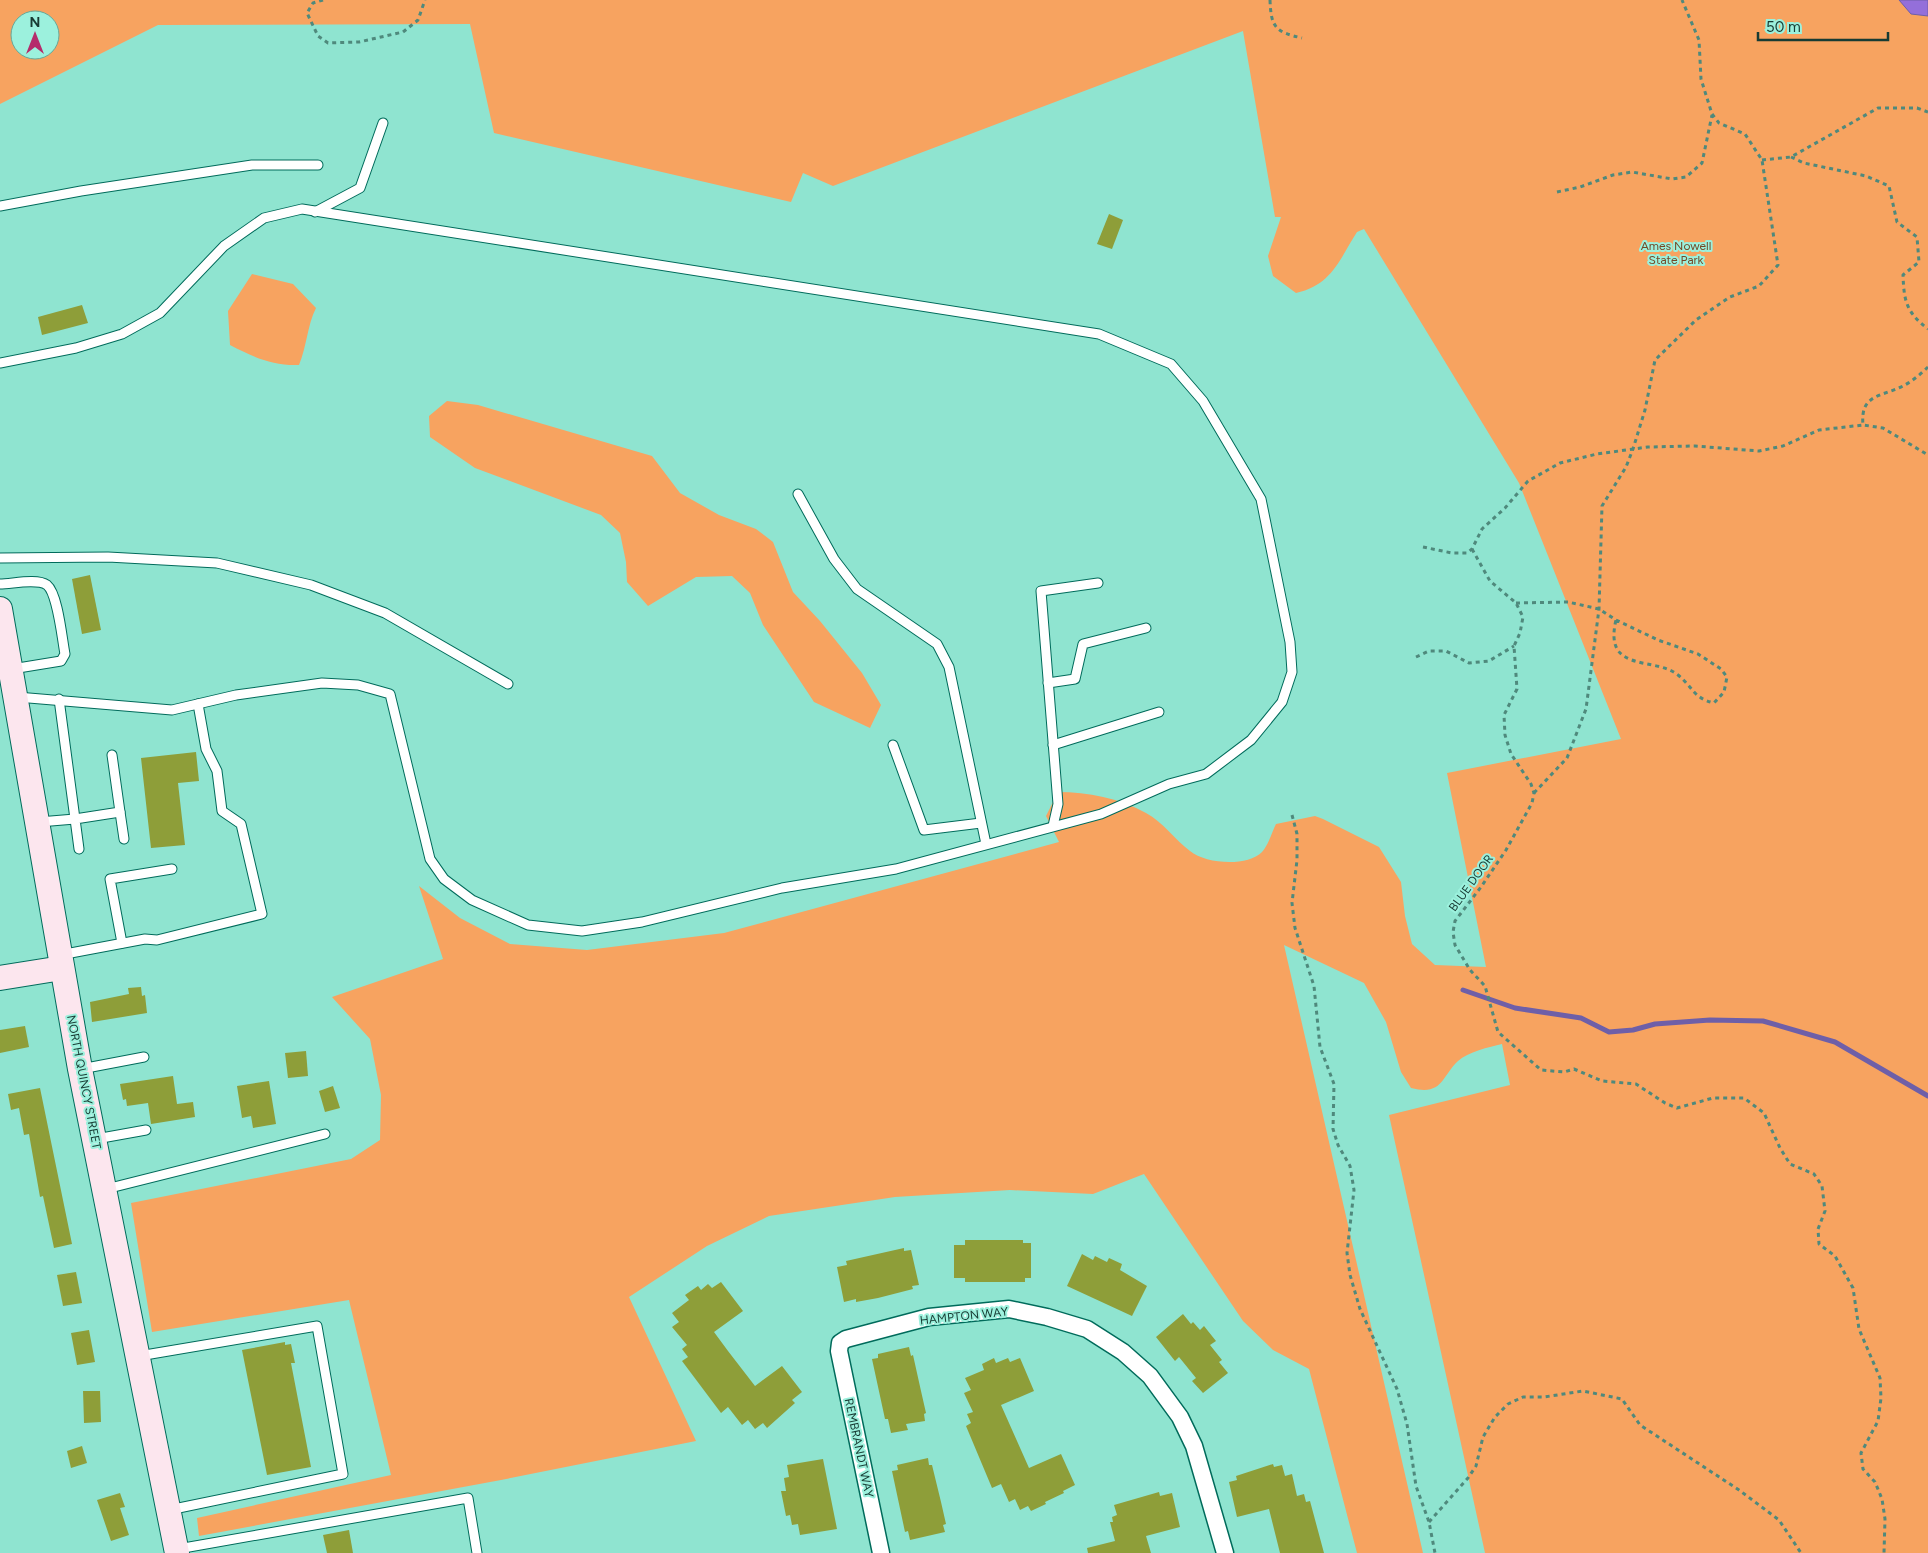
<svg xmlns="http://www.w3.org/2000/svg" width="1928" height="1553" font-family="Figtree,sans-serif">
<rect width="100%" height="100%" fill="#8fe4d0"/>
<g fill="#f7a360" fill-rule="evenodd">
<path d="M0,0H1928V1553H1485L1389,1115L1510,1085L1502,1044C1489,1047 1468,1052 1458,1061C1441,1077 1443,1096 1411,1088L1401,1072L1386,1022L1364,983L1284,945L1423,1553H1357L1309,1369L1273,1350L1243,1321L1144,1174L1093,1194L1010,1190L895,1197L769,1216L707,1246L629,1297L696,1441L501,1480L199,1536L197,1518L391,1475L349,1300L152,1332L131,1203L351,1159L380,1140L381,1095L370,1039L332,997L443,959L419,886L460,918L510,944L587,950L724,933L1059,842L1046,816L1058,792C1088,792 1119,798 1146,813C1163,822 1175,840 1190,851C1206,864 1247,867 1262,852C1268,846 1272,832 1276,824L1315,816L1323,819L1379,847L1401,882L1405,916L1412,944L1435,965L1486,967L1447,773L1621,739L1519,483L1364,229L1357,232C1339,260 1332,285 1296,293L1273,276L1268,256L1281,217H1275L1243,31L833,186L803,173L791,202L494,133L470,24L158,25L0,104ZM20,20H50V50H20Z"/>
<path d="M252,274L293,284L316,308C307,326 307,346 299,365C273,366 253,357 230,345L228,311Z"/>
<polygon points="447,401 478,405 652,456 680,493 719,515 756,529 773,542 793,592 820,621 862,673 881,705 870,728 814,702 763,625 750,593 732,576 696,577 648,606 627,582 626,562 620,533 601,515 475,468 430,437 429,416"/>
</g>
<polygon fill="#946fda" stroke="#6e5fa8" points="1899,0 1928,0 1928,16 1911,14"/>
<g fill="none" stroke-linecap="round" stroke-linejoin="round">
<polyline stroke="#6e5fa8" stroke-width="5" points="1463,990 1515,1008 1581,1018 1609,1032 1633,1030 1655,1024 1710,1020 1763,1021 1835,1042 1928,1096"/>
</g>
<g fill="#8e9e39">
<polygon points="1109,214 1123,220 1112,249 1097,244"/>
<polygon points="82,305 88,323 42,335 38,317"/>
<polygon points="90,575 101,630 82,634 72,579"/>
<polygon points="196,752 199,781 178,783 185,845 151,848 141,758"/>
<polygon points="141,987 142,996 145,995 147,1013 92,1022 90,1002 129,994 128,988"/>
<polygon points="25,1026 29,1047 0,1053 0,1030"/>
<polygon points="306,1051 308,1076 288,1078 285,1053"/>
<polygon points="173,1076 177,1104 193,1102 195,1117 151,1124 148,1103 127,1106 126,1099 123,1100 120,1084"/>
<polygon points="269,1081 276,1124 253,1128 251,1116 242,1118 237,1086"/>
<polygon points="333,1086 340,1108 325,1112 319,1091"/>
<polygon points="40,1088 72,1244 54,1248 43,1196 40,1197 29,1134 24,1135 19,1108 11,1110 8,1094"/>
<polygon points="965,1240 1023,1240 1023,1243 1031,1243 1031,1278 1025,1278 1025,1282 965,1282 965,1278 954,1278 954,1245 965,1245"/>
<polygon points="904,1248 904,1251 911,1250 919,1285 912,1286 913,1289 878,1298 856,1302 856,1299 844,1302 837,1267 847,1265 846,1261"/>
<polygon points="1082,1254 1093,1260 1095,1256 1107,1262 1109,1258 1122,1264 1120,1270 1147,1286 1132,1316 1067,1286"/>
<polygon points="76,1272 82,1303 63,1306 57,1275"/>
<polygon points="721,1282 743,1311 714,1332 728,1351 755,1386 782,1366 802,1392 792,1400 795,1403 767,1428 763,1423 755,1429 748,1420 742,1425 728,1407 721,1413 682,1361 688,1357 682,1349 687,1345 672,1327 679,1322 672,1313 689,1300 685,1295 698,1286 701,1290 708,1284 712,1288"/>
<polygon points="1183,1314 1191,1324 1193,1322 1200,1330 1204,1326 1216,1341 1210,1345 1222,1360 1219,1362 1228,1373 1203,1393 1192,1381 1196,1378 1179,1357 1175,1361 1156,1337"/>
<polygon points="89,1330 95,1362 77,1365 71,1333"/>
<polygon points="285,1342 285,1345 291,1344 295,1363 291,1363 311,1467 267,1475 242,1350"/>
<polygon points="909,1347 911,1356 913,1355 921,1391 926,1413 924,1414 925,1421 906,1424 908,1430 891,1433 888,1419 885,1419 872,1359 878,1358 878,1354"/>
<polygon points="994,1358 996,1363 1008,1358 1010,1362 1020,1358 1034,1391 1001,1405 1029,1468 1061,1454 1075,1485 1063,1491 1064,1493 1045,1502 1046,1504 1031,1511 1028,1506 1020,1510 1015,1499 1009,1502 1001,1484 992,1488 966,1426 971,1423 967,1414 973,1412 964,1393 971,1390 965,1378 984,1370 982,1364"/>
<polygon points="83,1391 100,1391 101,1422 84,1423"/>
<polygon points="82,1446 87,1463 71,1468 67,1451"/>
<polygon points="928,1458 929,1465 932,1465 941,1502 946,1524 943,1525 945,1532 910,1540 908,1531 905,1532 892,1471 898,1470 897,1465"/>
<polygon points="823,1459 837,1529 800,1535 798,1524 792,1525 790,1515 786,1516 781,1491 786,1491 784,1478 789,1477 787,1465"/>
<polygon points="1273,1464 1274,1467 1282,1465 1285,1476 1292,1474 1297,1496 1304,1494 1306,1502 1310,1501 1324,1553 1280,1553 1269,1509 1237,1517 1229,1482 1237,1480 1236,1476"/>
<polygon points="1159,1492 1160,1496 1172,1493 1180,1527 1146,1536 1151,1553 1088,1553 1087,1548 1115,1541 1110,1522 1113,1522 1112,1517 1117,1515 1114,1505"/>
<polygon points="120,1493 125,1507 120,1508 129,1535 111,1541 97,1500"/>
<polygon points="349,1530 353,1553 327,1553 323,1535"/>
</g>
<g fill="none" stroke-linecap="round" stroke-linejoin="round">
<g stroke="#006b5b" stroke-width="11">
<g id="lane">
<polyline points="0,206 81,191 252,165 318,165"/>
<polyline points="315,212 360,188 383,123"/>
<polyline points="0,363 76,348 122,334 160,313 224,246 264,218 302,209 1099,334 1171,364 1203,401 1261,499 1290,642 1292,672 1282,702 1251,740 1206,774 1169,784 1101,814 896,869 782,888 642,922 582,931 528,925 472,900 444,879 430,859 390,694 358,685 322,683 236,695 172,710 17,697"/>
<polyline points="798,494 834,559 857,589 937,644 949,667 986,844"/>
<polyline points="0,558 108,557 217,563 311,585 385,613 508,684"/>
<path d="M0,584C12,584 37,578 47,585C58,594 62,639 65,654L61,661L12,669"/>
<polyline points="1048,683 1075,679 1083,644 1146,628"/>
<polyline points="893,745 924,830 981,823"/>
<polyline points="1053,745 1159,712"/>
<polyline points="120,812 124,839"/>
<polyline points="39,822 75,819 59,699"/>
<polyline points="1053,826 1058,804 1041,591 1098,583"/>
<polyline points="79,849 75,819 120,812 112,755"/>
<polyline points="122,943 110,879 172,869"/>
<polyline points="60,955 145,939 157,940 262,914 241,824 222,811 217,771 206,749 198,704"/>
<polyline points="81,1069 144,1057"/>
<polyline points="96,1139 146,1130"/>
<polyline points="106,1189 325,1134"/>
<polyline points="139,1356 317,1326 343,1474 169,1510"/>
<polyline points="178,1549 468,1498 477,1553"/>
</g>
</g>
<g stroke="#006b5b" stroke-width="19">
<polyline id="street" points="881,1553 839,1351 840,1343 846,1339 929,1317 1009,1309 1047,1317 1087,1329 1123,1352 1150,1376 1180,1417 1194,1446 1225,1553"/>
</g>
<g stroke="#006b5b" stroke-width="26">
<g id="secondary">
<polyline points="0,609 80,1069 177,1553"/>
<polyline points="0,978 62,968"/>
</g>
</g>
<g stroke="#4f897c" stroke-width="3" stroke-dasharray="4 4" stroke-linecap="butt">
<polyline points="323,0 313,3 307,13 318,36 328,43 359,42 403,32 418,20 425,0"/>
<path d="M1270,0C1271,27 1275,32 1302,38"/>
<path d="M1791,157L1804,163L1866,176L1889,186L1897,222L1917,237L1919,262L1903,275C1904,301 1906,312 1928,329"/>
<polyline points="1762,160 1791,157 1878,108 1917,108 1928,112"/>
<polyline points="1557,192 1580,187 1613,175 1632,172 1672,179 1686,177 1702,163 1712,115"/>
<path d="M1928,367C1921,374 1911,382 1903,386C1881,397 1860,394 1863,425L1883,428L1928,455"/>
<polyline points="1423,547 1452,553 1467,553 1472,549 1482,529 1505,508 1528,481 1560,463 1597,454 1648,447 1695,446 1759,451 1783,446 1819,430 1863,425"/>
<polyline points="1472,549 1490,581 1516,603 1523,617 1520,633 1514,646 1517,689 1504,715 1505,735 1511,754 1531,784 1534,793 1532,803 1506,850 1481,887 1455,921 1453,932 1455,945 1470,970 1485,986 1498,1032 1541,1070 1564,1072 1574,1069 1602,1081 1636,1084 1665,1103 1677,1108 1713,1098 1744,1098 1764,1113 1780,1148 1790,1164 1814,1174 1822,1186 1825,1211 1818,1229 1819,1244 1835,1256 1853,1288 1859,1329 1880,1378 1881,1398 1878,1421 1861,1453 1863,1469 1875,1482 1882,1499 1885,1519 1884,1553"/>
<path d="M1516,603L1568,602L1599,609L1616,620L1658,640L1698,654L1721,669L1727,677L1724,692L1714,703C1693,698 1693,687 1678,675C1655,656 1603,674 1616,620"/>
<polyline points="1416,657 1429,651 1446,651 1469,663 1489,661 1514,646"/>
<polyline points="1534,793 1567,758 1586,709 1599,609 1602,506 1626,467 1633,449 1645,410 1655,360 1696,320 1730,297 1759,286 1778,265 1762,160 1745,134 1719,123 1712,114 1701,79 1699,40 1682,0"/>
<polyline points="1292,815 1297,834 1297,860 1292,903 1295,928 1314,986 1320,1047 1334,1084 1333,1129 1338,1145 1350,1166 1354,1190 1347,1253 1350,1275 1360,1309 1397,1389 1407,1424 1416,1486 1429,1522 1435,1553"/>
<polyline points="1429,1522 1468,1478 1476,1466 1483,1437 1495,1417 1508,1404 1523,1397 1544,1397 1583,1391 1622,1399 1640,1425 1739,1490 1779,1520 1801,1553"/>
</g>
<use href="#lane" stroke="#fff" stroke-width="9"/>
<use href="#street" stroke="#fff" stroke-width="16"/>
<use href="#secondary" stroke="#fce6ee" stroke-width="24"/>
</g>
<g text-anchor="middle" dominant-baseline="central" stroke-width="4" stroke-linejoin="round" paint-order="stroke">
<g font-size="12" fill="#734927" stroke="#9cf1dd">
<text x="1676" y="246">Ames Nowell<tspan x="1676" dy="14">State Park</tspan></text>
</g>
<g font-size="12" fill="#173b33" stroke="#9cf1dd">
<text transform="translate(1471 883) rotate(-54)">BLUE DOOR</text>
<text transform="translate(84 1082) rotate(79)">NORTH QUINCY STREET</text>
<text transform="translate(964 1316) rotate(-6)">HAMPTON WAY</text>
<text transform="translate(859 1448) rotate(78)">REMBRANDT WAY</text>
</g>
</g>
<g transform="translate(35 35)"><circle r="24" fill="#9cf1dd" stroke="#67a899"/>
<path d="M0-4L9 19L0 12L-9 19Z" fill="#b52c6b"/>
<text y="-8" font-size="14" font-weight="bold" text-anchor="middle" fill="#173b33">N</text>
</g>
<path d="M1758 32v8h130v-8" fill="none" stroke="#173b33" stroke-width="2.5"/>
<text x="1766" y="32" font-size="15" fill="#173b33" stroke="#9cf1dd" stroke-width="4" paint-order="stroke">50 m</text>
</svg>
